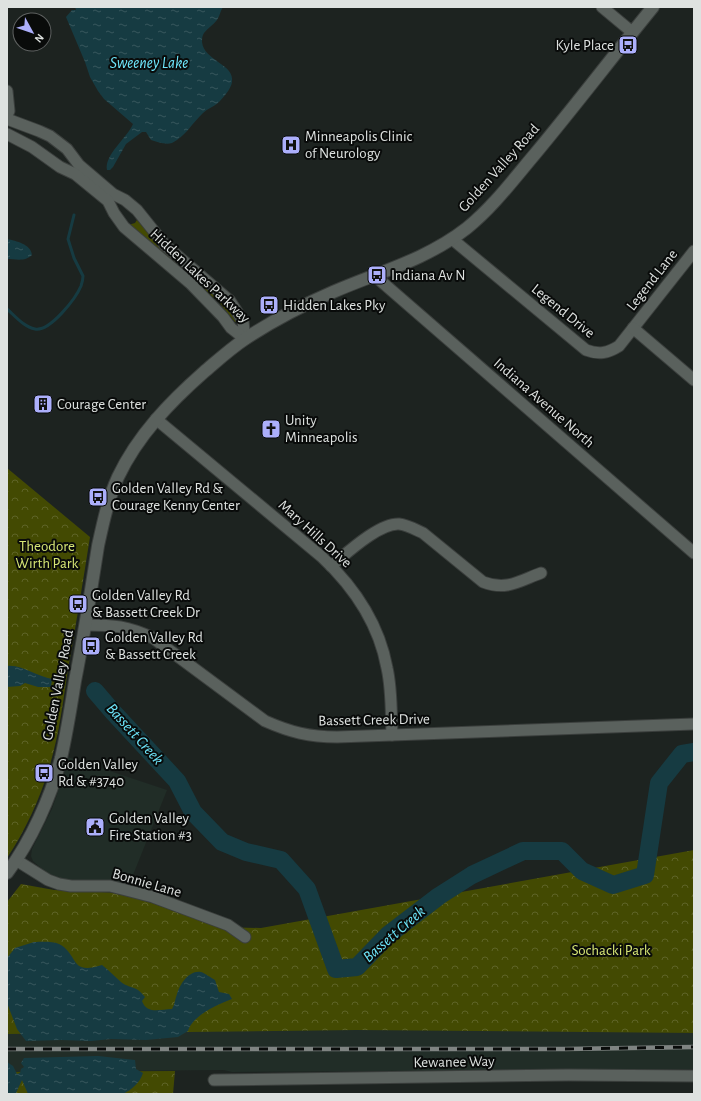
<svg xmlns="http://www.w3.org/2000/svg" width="701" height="1101" font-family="'Alegreya Sans',sans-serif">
<defs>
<pattern id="park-crowns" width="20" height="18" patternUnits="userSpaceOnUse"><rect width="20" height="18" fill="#434a02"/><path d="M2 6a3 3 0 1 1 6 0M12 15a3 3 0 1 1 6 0" fill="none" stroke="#5e6427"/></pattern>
<pattern id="water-ripples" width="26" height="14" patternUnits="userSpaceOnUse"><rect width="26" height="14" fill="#163b42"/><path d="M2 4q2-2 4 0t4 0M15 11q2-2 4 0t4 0" fill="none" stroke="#37575d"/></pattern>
</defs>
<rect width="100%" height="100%" fill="#1d2320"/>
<g fill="#212d27">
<polygon points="68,757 167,790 129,885 105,881 80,882 62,880 49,875 33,861 31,856 32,849 52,809 64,774"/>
<polygon points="694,1024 694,1069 232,1072 224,1070 7,1072 7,1027"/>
</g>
<polygon fill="#434a02" points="138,218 223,299 238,321 235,322 219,302 128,225 135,223"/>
<g fill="url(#park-crowns)">
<path d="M7,468L90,537C83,581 76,625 68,669C63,702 59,736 49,768C40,799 25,831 7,858Z"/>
<polygon points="694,850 694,1033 357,1030 7,1034 7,902 21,884 54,890 123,893 221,927 261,928"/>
<polygon points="175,1071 173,1094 7,1094 7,1072"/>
</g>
<g fill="url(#water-ripples)">
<path d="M75,7H223C220,11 220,16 217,20C213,25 208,28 204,33C202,36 202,39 202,42C204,61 235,64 232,82C231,89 223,98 218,103C213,107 207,109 203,113C193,122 185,137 172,143C165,145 158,142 151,140L146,132H142L126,144L113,167L110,170H107C104,155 127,138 133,124L104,99L98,91L90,77L85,62L66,17L72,10H76Z"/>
<path d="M7,239C16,241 31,244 32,255C25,262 16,259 7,259Z"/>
<path d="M7,666C21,664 38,677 52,679L51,687H38L25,683L20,686L7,687Z"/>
<path d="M34,942C41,942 52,941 59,944C79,954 69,976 102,965C109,970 114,976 121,982C130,989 136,985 145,997L142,1001C147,1015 161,1009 172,1009C175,1004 175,999 177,994C180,984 189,970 201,972C205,973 211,978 215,980L219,992L229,994L232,999C218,1004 192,1016 188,1031L178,1037L146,1040L111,1039L91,1041L61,1040L26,1041L17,1029L7,1003V958L15,948Z"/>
<path d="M98,1056L135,1060L136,1069L143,1073C140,1083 131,1090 123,1094H28L22,1080L16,1093L14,1094H7V1062L13,1066L17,1074L20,1073L21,1069L24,1067L21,1063L24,1058Z"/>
</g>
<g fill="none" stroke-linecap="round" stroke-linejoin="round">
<path stroke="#163b42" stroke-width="3" d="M7,309C15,316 24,327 35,329C50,332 76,298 81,286C82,283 83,279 83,276L74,258L68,239L74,215"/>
<polyline stroke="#163b42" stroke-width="18" points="95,691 113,712 177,781 193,812 222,842 246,852 281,860 307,889 336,969 357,967 388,935 439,896 472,875 523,851 562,851 582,871 613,885 645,875 659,783 682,754 694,752"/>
<g stroke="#3b3f3d" stroke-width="13">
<g id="street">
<polyline points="602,7 632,32"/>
<polyline points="7,91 9,111 7,115"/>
<polyline points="7,119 39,131 50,136 67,149 79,165 113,194 125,200 137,210 165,245 230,301 243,321 245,339"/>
<polyline points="7,134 32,147 60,167 75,174 108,201 114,213 124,227 190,283 223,317 231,328 245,339"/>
<path d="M452,239L586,350C599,355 608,353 619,346L694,251"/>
<polyline points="375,276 694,553"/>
<polyline points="633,328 694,380"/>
<path d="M156,419L322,557C354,587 379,624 387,668C392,690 391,713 392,735"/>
<path d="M331,566C347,553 379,523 399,524C408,525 416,530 423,533L483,582C507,591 519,581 541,573"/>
<path d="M86,625C114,625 127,626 153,638L265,721C290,732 309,737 337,737L694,724"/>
<polyline points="16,860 48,880 59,884 71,886 110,886 126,890 153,897 228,925 245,937"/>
<polyline points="214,1080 568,1075 694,1076"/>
</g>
</g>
<g stroke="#3b3f3d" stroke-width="14">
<path id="secondary" d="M7,873C31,841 51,797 61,758C67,732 71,706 75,681C84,636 91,591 98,546C103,523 108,499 118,477C138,435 170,402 204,372C217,361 230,349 245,339C272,321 303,305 333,292C379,272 426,260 467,228C493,207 513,180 535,154C575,106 613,56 653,7"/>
</g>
<use href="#street" stroke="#5a615d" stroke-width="11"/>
<use href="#secondary" stroke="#5a615d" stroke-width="12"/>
<g stroke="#7f8482" stroke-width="4.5">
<polyline id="rail" points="7,1049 566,1049 694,1047"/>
</g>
<use href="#rail" stroke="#090b0a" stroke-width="3" stroke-dasharray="9" stroke-linecap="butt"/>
</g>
<defs>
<g id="bus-square" transform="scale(1)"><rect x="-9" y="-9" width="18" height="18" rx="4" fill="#acaffb" stroke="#090b0a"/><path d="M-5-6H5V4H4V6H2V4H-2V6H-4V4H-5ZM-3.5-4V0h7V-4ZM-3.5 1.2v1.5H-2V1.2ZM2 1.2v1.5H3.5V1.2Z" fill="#111"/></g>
<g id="hospital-square" transform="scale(1)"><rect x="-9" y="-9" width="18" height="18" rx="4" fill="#acaffb" stroke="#090b0a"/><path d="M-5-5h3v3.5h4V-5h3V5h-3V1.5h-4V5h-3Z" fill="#111"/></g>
<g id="building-square" transform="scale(1)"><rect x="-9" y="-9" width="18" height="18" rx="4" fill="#acaffb" stroke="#090b0a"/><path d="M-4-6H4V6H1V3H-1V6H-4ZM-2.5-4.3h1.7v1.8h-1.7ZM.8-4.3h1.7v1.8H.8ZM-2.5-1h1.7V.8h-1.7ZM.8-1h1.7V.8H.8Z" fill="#111"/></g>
<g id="church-square" transform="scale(1)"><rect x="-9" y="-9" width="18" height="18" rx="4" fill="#acaffb" stroke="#090b0a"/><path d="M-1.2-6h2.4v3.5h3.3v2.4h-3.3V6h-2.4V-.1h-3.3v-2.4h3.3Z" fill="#111"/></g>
<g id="civic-square" transform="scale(1)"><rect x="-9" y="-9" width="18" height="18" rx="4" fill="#acaffb" stroke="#090b0a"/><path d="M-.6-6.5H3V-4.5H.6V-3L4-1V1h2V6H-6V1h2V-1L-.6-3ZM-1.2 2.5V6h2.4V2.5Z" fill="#111"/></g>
</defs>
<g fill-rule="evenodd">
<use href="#bus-square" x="628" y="45"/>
<use href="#hospital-square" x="291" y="145"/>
<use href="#bus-square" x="377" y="275"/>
<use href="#bus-square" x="269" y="305"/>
<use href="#building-square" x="43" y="404"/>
<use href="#church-square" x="271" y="429"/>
<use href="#bus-square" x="98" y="497"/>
<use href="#bus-square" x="78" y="604"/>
<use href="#bus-square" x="91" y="646"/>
<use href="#bus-square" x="44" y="773"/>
<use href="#civic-square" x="95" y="827"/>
</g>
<g text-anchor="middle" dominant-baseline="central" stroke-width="4" stroke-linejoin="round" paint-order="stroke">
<g font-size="15" fill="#dee2e0" stroke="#090b0a" text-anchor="start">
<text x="614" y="45" text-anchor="end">Kyle Place</text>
<text x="305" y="136">Minneapolis Clinic<tspan x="305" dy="17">of Neurology</tspan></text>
<text x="391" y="275">Indiana Av N</text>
<text x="283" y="305">Hidden Lakes Pky</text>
<text x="57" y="404">Courage Center</text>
<text x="285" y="420">Unity<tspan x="285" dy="17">Minneapolis</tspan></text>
<text x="112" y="488">Golden Valley Rd &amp;<tspan x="112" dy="17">Courage Kenny Center</tspan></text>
<text x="92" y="595">Golden Valley Rd<tspan x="92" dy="17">&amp; Bassett Creek Dr</tspan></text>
<text x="105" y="637">Golden Valley Rd<tspan x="105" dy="17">&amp; Bassett Creek</tspan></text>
<text x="58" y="764">Golden Valley<tspan x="58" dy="17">Rd &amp; #3740</tspan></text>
<text x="109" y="818">Golden Valley<tspan x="109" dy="17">Fire Station #3</tspan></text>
</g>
<g font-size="15" fill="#dee2e0" stroke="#090b0a">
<text transform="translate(499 168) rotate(-48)">Golden Valley Road</text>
<text transform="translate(200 276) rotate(43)">Hidden Lakes Parkway</text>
<text transform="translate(652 280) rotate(-52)">Legend Lane</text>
<text transform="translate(563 311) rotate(39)">Legend Drive</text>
<text transform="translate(544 403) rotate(41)">Indiana Avenue North</text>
<text transform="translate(315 534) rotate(42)">Mary Hills Drive</text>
<text transform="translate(58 685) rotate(-79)">Golden Valley Road</text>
<text transform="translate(374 720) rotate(-1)">Bassett Creek Drive</text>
<text transform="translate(147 883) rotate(16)">Bonnie Lane</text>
<text transform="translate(454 1062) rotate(-1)">Kewanee Way</text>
</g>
<g font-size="15" fill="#d7e675" stroke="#090b0a">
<text x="47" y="546">Theodore<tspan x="47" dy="17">Wirth Park</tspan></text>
<text x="611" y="950">Sochacki Park</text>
</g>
<g font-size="16" font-style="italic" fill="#6ee7fc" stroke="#090b0a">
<text x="149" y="63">Sweeney Lake</text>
<text transform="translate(135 734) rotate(48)">Bassett Creek</text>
<text transform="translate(394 934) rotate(-41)">Bassett Creek</text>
</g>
</g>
<rect width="701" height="1101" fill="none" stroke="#dee2e0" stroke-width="16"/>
<g transform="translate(32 32) rotate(130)"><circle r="19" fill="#090b0a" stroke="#5e6160"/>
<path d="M0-3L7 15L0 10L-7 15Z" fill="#acaffb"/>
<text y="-6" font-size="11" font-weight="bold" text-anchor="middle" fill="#dee2e0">N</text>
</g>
</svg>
